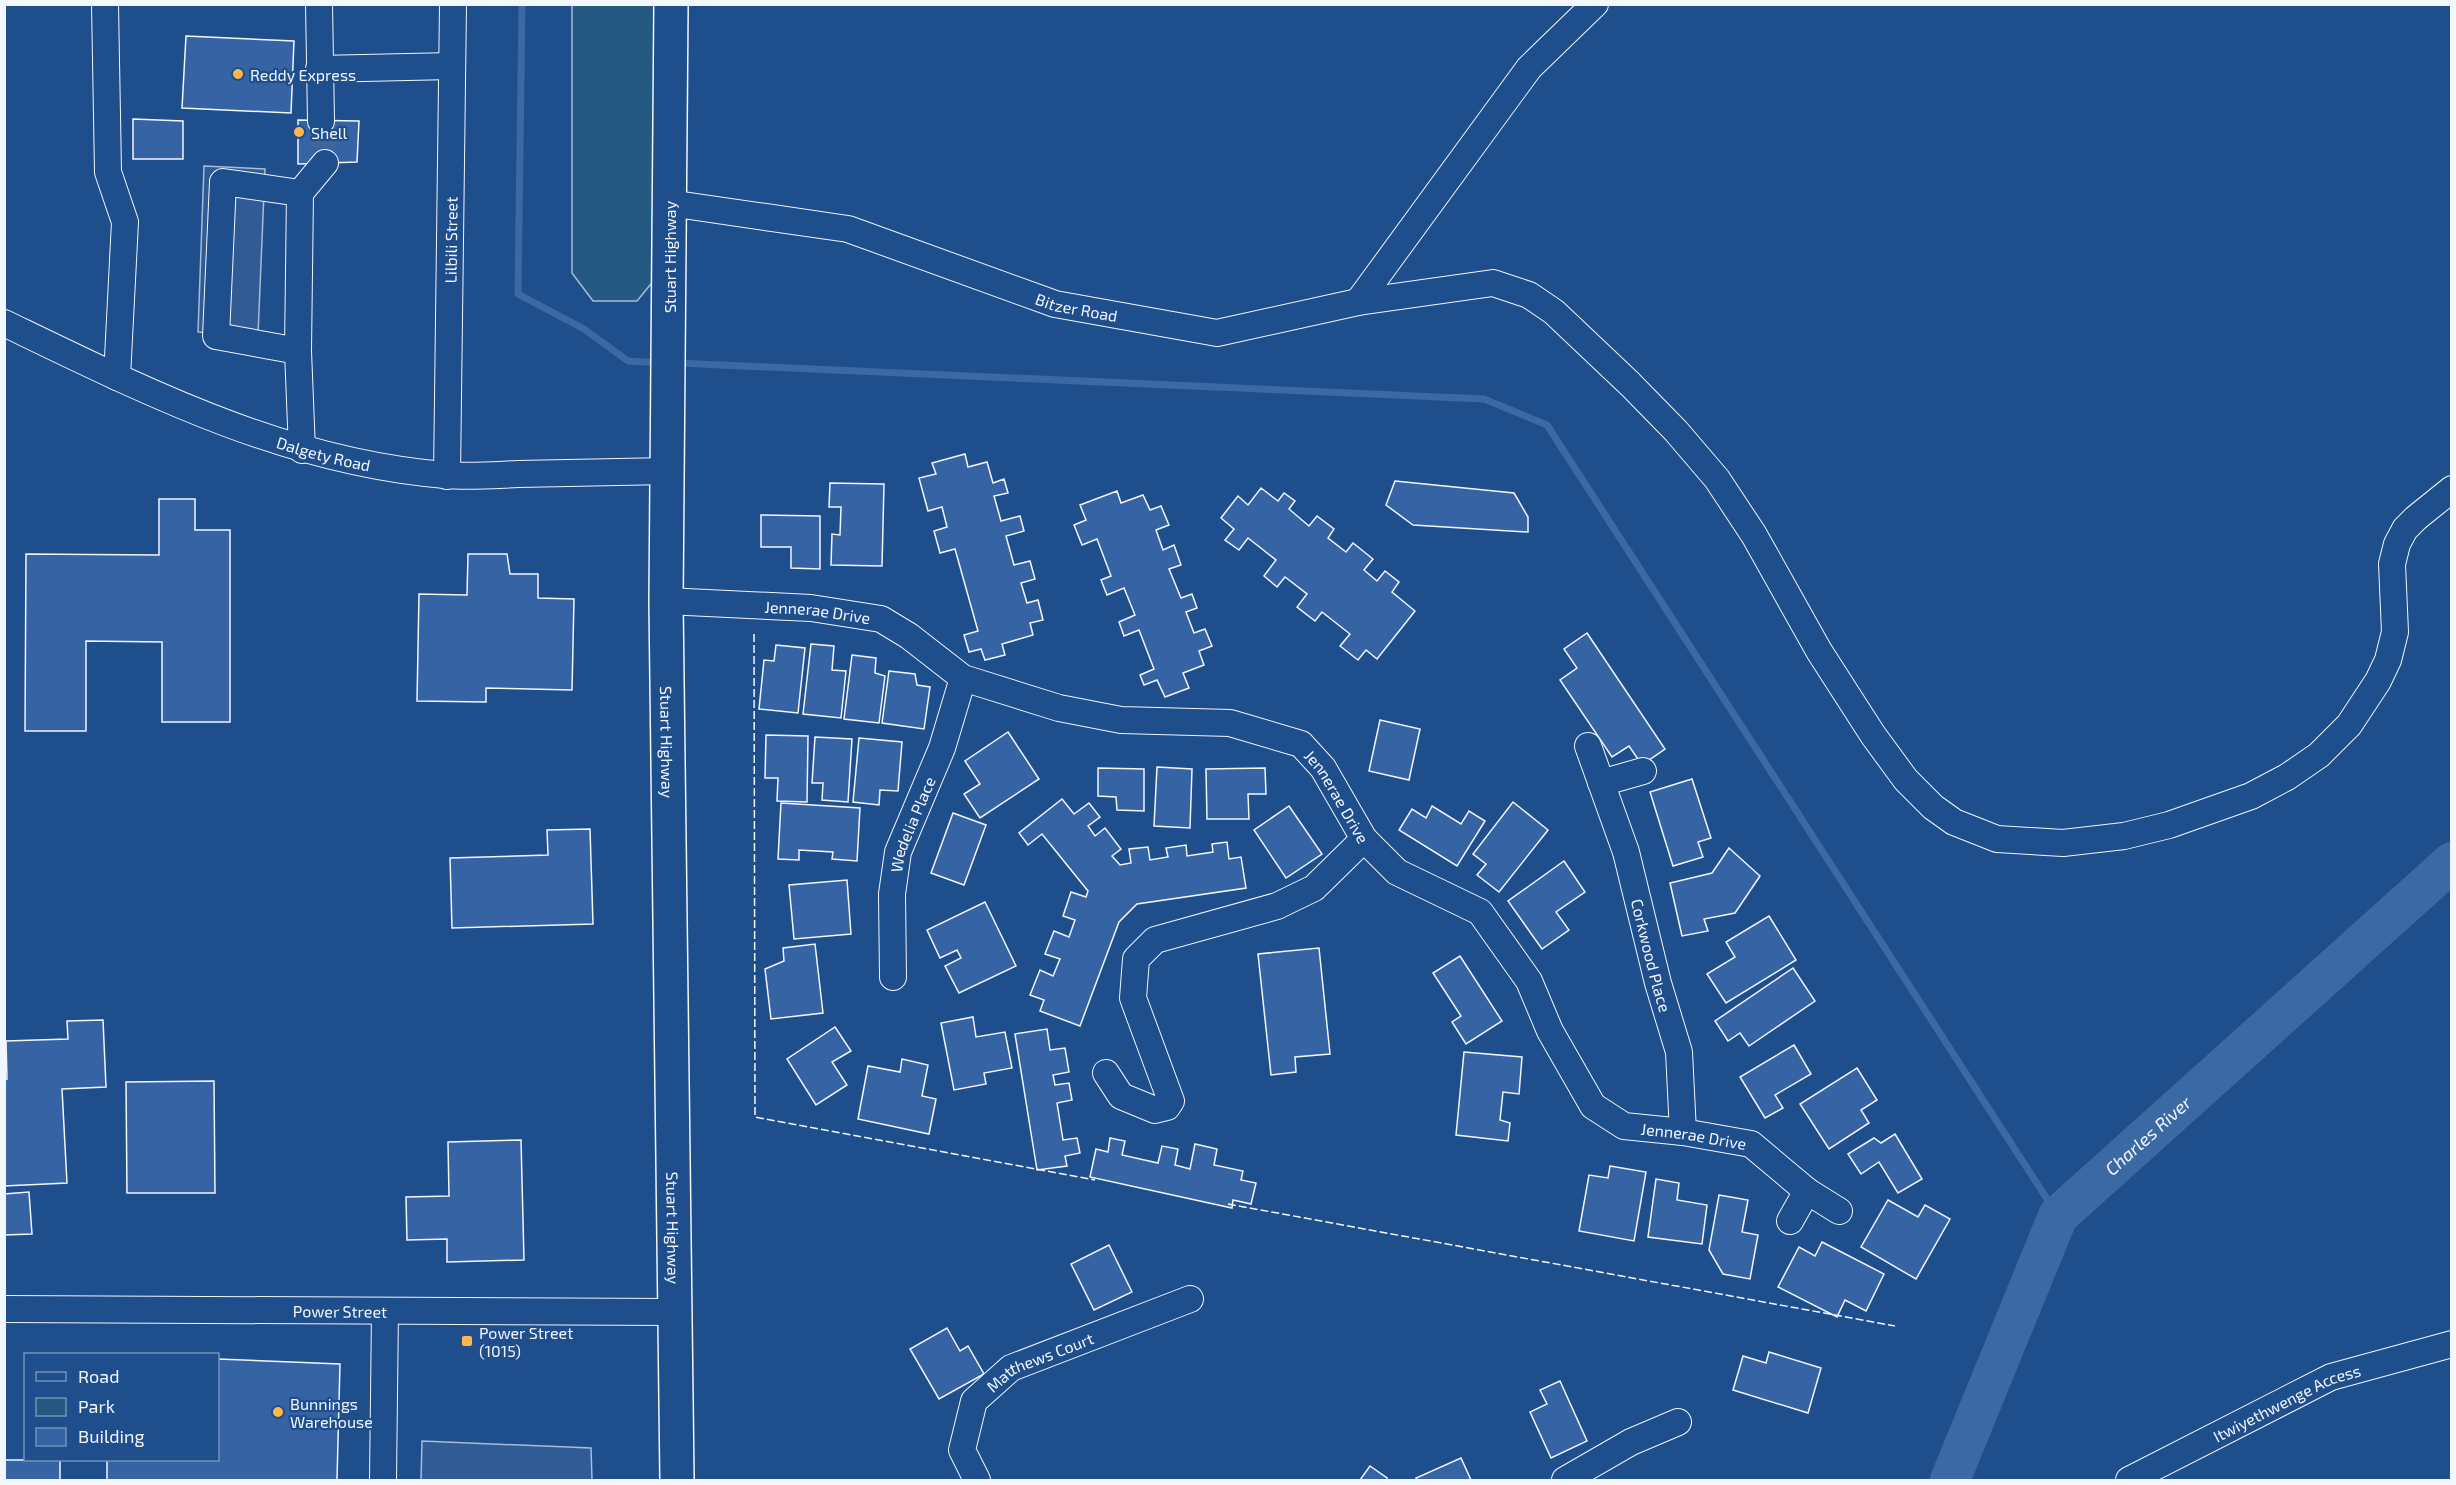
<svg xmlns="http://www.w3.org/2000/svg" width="2456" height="1485" font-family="'Exo 2',sans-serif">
<rect width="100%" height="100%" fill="#1f4e8c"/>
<polygon fill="#245a82" stroke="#a8bbd7" stroke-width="1.5" points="572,5 671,5 668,263 637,301 593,301 572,273"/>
<g fill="#305b95" stroke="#a8bbd7" stroke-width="1.5">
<polygon points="204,166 265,169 258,335 198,332"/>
<polygon points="422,1441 591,1448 592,1480 421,1480"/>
</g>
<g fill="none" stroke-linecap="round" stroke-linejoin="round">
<g stroke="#3b69a3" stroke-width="7">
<polyline points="522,4 518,294 584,329 628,361 660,363"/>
<polyline points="677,363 1484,399 1547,425 2058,1216"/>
</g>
<path stroke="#3b69a3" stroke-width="40" id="s1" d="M1950,1480L2058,1216L2452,862"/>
</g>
<g fill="#3563a3" stroke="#f2f6ff" stroke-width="1.5">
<polygon points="186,36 294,41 291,113 182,108"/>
<polygon points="133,119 183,121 183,159 133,159"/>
<polygon points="298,120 359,121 357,162 298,164"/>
<polygon points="965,454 968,467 987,462 993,483 1004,479 1008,493 994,496 1001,521 1020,516 1024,531 1006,536 1014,565 1030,561 1035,579 1021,583 1027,603 1038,600 1043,620 1030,623 1033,635 1002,644 1005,655 985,660 981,649 969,652 964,635 978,631 955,549 940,553 934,531 947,527 942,507 928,511 919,478 936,474 932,463"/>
<polygon points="1395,481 1514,493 1528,517 1528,532 1413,525 1386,505"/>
<polygon points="830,483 884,484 882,566 831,565 832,534 840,535 841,507 829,507"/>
<polygon points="1261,488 1278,501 1284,493 1295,501 1289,509 1309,526 1317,516 1334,529 1328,538 1346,552 1353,543 1373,559 1364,570 1377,581 1385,571 1399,582 1392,592 1415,611 1377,659 1366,650 1358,660 1340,646 1350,634 1322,612 1315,621 1297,607 1307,594 1285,577 1277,587 1264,576 1276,560 1248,538 1239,550 1225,540 1234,529 1221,518 1238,496 1248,505"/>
<polygon points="1117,491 1121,503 1143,495 1150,510 1161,506 1169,525 1156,530 1163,550 1174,545 1181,565 1169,569 1181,598 1192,594 1197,608 1186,612 1194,633 1205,629 1212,646 1199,651 1204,665 1183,673 1189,688 1165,697 1157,680 1144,685 1140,675 1154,669 1139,630 1124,636 1119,622 1135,615 1124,588 1107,595 1101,580 1111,576 1097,539 1082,545 1074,525 1086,520 1080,505"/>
<polygon points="159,499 195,499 195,530 230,530 230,722 162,722 162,642 86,641 86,731 25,731 26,554 159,555"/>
<polygon points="761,515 820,516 820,569 791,568 791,547 761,547"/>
<polygon points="468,554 507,554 510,574 538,574 538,598 574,599 572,690 486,688 486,702 417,701 419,594 467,595"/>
<polygon points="1587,633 1665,749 1642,765 1629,746 1612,757 1560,680 1577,668 1564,649"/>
<polygon points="811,644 834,646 832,670 846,671 841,718 803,714"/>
<polygon points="776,645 805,648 798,713 759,709 764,660 774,661"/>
<polygon points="852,655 876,658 875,673 885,676 879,723 844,719"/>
<polygon points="889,671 915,674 917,685 930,687 924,729 882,723"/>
<polygon points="1380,720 1420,729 1409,780 1369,771"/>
<polygon points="1008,732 1039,779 980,818 964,794 980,784 965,761"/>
<polygon points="766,735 808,736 807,802 777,801 778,778 765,778"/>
<polygon points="815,737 852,739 848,802 822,800 823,783 812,783"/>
<polygon points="859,738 902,742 898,791 880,790 879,805 853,802"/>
<polygon points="1157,767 1192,769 1190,828 1154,826"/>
<polygon points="1098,768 1144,769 1144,811 1117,810 1116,797 1098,796"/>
<polygon points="1265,768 1266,794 1248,794 1249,819 1207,819 1206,769"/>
<polygon points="1692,779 1711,838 1698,842 1703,857 1673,866 1650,792"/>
<polygon points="1062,799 1074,814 1089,803 1100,817 1088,826 1095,836 1105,828 1121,849 1112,856 1120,865 1131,863 1129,849 1148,847 1150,860 1168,857 1166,848 1186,845 1187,856 1213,852 1212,844 1227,842 1229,859 1241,857 1246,888 1137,904 1119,922 1080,1026 1040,1011 1044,1000 1030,995 1040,970 1053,976 1060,959 1045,954 1054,931 1069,937 1075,920 1063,916 1071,892 1086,897 1088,891 1042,834 1028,845 1019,833"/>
<polygon points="1513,802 1548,830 1499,892 1477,875 1486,864 1473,854"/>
<polygon points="781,803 860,808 857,861 832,859 833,852 799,850 799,860 778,859"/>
<polygon points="1289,806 1322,854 1286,878 1254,830"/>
<polygon points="1432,806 1461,824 1469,811 1485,821 1457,866 1399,830 1412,809 1426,818"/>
<polygon points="953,813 986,825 964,885 931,873"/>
<polygon points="590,829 593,924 452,928 450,858 548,855 547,830"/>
<polygon points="1729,848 1760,876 1735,913 1704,919 1708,931 1682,936 1670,883 1712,873"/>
<polygon points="1564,861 1585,892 1556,912 1569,930 1542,949 1508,901"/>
<polygon points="847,880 851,934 794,939 789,885"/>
<polygon points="985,902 1016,966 959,993 945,966 961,958 957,950 940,958 927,930"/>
<polygon points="1769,916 1796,960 1726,1003 1707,974 1735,957 1726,942"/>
<polygon points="815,944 823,1013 771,1019 765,969 784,961 783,948"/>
<polygon points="1319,948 1330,1054 1295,1057 1296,1072 1271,1075 1258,954"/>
<polygon points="1460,956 1502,1021 1466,1044 1452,1022 1461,1016 1433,973"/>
<polygon points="1793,968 1815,1001 1749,1046 1740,1033 1728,1041 1715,1021"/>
<polygon points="973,1017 976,1037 1005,1032 1012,1068 984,1073 986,1084 954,1090 941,1023"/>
<polygon points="103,1020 106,1087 62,1089 67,1183 4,1186 4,1079 7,1079 6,1041 68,1039 67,1021"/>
<polygon points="835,1027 851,1051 832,1062 847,1085 816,1105 787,1059"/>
<polygon points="1047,1029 1050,1050 1065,1048 1069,1072 1053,1075 1055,1085 1069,1083 1072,1100 1057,1103 1063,1140 1077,1138 1080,1153 1065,1156 1067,1166 1037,1170 1015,1034"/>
<polygon points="1794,1045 1811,1074 1775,1095 1783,1108 1765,1118 1740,1077"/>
<polygon points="1464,1052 1522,1057 1519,1094 1503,1092 1500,1120 1510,1123 1508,1141 1456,1135"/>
<polygon points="902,1059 928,1065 922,1096 936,1099 929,1134 858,1119 868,1066 900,1072"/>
<polygon points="1857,1068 1877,1100 1861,1110 1869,1123 1829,1149 1800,1104"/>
<polygon points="214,1081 215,1193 127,1193 126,1082"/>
<polygon points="1895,1134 1922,1179 1898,1193 1879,1162 1861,1174 1848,1154 1874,1138 1881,1143"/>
<polygon points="1110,1138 1125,1141 1122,1155 1158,1163 1162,1146 1178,1149 1175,1165 1190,1169 1195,1144 1217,1149 1214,1165 1243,1171 1241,1180 1256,1183 1251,1204 1233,1200 1232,1208 1090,1177 1096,1149 1108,1152"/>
<polygon points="521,1140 524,1260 447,1262 447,1239 407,1240 406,1197 449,1196 448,1142"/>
<polygon points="1610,1166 1646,1172 1634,1241 1579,1231 1589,1175 1608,1178"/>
<polygon points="1656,1179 1679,1183 1677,1200 1707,1205 1702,1244 1648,1237"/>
<polygon points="29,1192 32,1234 4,1235 4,1194"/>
<polygon points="1719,1195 1748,1200 1742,1232 1758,1235 1750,1279 1723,1274 1709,1250"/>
<polygon points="1888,1200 1918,1217 1925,1205 1950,1219 1916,1279 1861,1247"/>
<polygon points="1822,1242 1884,1274 1866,1311 1845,1300 1837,1317 1778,1287 1799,1247 1815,1256"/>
<polygon points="1109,1245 1132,1292 1094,1310 1071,1264"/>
<polygon points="947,1328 960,1351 968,1346 984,1374 939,1399 910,1349"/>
<polygon points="1769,1352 1821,1368 1808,1413 1733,1390 1743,1356 1766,1363"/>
<polygon points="218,1359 340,1364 337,1480 107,1480 107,1460 218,1460"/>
<polygon points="1560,1381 1587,1441 1551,1458 1530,1412 1547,1404 1540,1390"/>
<polygon points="1461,1458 1471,1480 1417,1480 1416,1478"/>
<rect x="4" y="1460" width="56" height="20"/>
<polygon points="1370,1466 1387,1478 1387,1480 1360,1480"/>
</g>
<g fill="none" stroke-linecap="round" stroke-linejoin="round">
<polyline stroke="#3f679d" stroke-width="26" stroke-dasharray="26 13" stroke-linecap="butt" points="321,121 325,163"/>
<g stroke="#f2f6ff" stroke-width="28">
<g id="minor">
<polyline points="105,4 108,172 125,222 117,377"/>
<polyline points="319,4 321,121"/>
<polyline points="319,69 452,66"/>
<polyline points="300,193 325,163"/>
<path id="s2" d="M669,203L848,229L1055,304L1217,333L1358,302L1493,283L1529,295L1554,312L1630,384L1676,431L1717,479L1754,535L1819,651L1873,735L1906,780L1933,807L1954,822L1997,839L2063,843L2124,836L2169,825L2251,796L2287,777L2319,755L2349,725L2378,681L2388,660L2395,632L2392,564L2397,544L2405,529L2416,518L2452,489"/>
<polyline points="1358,302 1529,68 1595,4"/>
<path id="s3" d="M4,323C147,392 285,462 445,475C469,477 494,475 518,474C568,473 618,472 668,471"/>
<polyline points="298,351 216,336 223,182 300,193 298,351 302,450"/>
<path id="s4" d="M447,476L453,4"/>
<path id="s5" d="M666,601L811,608L881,619L909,636L963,678L1059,708L1121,720L1230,723L1301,744L1323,768L1364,839L1397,872L1480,912L1529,981L1550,1031L1593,1106L1624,1126L1683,1132L1751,1144L1807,1191L1839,1211"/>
<path id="s6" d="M1588,746L1626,852L1658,983L1679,1052L1683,1132"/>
<polyline points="1601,783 1643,771"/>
<path id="s7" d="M893,977L892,894L898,852L942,748L963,678"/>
<polyline points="1106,1073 1121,1096 1155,1110 1167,1107 1171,1101 1133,998 1136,959 1155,940 1277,906 1314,888 1364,839"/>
<polyline points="1790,1221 1807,1191"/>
<path id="s8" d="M4,1309L675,1312"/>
<polyline points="383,1480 385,1311"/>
<path id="s9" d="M977,1480L962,1450L974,1401L1011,1368L1190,1299"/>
<polyline points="1565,1480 1631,1442 1678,1422"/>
<path id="s10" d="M2129,1480L2331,1377L2452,1344"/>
</g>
</g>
<g stroke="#f2f6ff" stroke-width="36">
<g id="highway">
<path id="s11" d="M671,4L666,601L677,1480"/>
</g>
</g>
<use href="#minor" stroke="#1f4e8c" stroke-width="26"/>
<use href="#highway" stroke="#1f4e8c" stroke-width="33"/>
<g stroke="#f2f6ff" stroke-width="1.5" stroke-dasharray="8 3" stroke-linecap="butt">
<polyline points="754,634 755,1117 1095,1180"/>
<polyline points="1228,1204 1895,1326"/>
</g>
</g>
<g fill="#ffb74d" stroke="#1f4e8c" stroke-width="2">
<circle cx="238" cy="74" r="6"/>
<circle cx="299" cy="132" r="6"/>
<rect x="461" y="1335" width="12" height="12" rx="3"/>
<circle cx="278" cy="1412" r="6"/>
</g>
<g text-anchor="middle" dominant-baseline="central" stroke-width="4.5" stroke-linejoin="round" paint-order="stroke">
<g font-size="16" fill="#f2f6ff" stroke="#1f4e8c" text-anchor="start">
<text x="250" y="74">Reddy Express</text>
<text x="311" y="132">Shell</text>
<text x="479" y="1332">Power Street<tspan x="479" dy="18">(1015)</tspan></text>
<text x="290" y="1403">Bunnings<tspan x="290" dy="18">Warehouse</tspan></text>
</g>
<g font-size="16" fill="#f2f6ff" stroke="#1f4e8c">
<text stroke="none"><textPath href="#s4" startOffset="236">Lilbili Street</textPath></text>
<text transform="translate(669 257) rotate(-90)">Stuart Highway</text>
<text stroke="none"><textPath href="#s2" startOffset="423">Bitzer Road</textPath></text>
<text stroke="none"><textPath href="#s3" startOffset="346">Dalgety Road</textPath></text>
<text stroke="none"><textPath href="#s5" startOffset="152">Jennerae Drive</textPath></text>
<text stroke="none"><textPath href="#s11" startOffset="738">Stuart Highway</textPath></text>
<text stroke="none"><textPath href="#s5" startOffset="728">Jennerae Drive</textPath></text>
<text stroke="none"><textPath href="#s7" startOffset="156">Wedelia Place</textPath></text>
<text stroke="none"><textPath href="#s6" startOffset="219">Corkwood Place</textPath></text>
<text stroke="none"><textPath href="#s5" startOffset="1250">Jennerae Drive</textPath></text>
<text stroke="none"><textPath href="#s11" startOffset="1224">Stuart Highway</textPath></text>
<text stroke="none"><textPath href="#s8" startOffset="336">Power Street</textPath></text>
<text stroke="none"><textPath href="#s9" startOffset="162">Matthews Court</textPath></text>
<text stroke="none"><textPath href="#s10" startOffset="176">Itwiyethwenge Access</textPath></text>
</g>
<g font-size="18" font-style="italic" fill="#f2f6ff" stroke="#1f4e8c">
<text stroke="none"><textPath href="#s1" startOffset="406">Charles River</textPath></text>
</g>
</g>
<rect width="2456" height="1485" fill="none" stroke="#f2f6ff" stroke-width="12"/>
<rect x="24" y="1353" width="195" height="108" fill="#1f4e8c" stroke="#7391ba" stroke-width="1.5"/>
<rect x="36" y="1372" width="30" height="9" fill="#1f4e8c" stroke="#7391ba" stroke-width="1.5"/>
<text x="78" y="1383" font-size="18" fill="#f2f6ff">Road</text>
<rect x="36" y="1398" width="30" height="18" fill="#245a82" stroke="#7391ba" stroke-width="1.5"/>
<text x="78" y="1413" font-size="18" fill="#f2f6ff">Park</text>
<rect x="36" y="1428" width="30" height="18" fill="#3563a3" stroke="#7391ba" stroke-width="1.5"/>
<text x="78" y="1443" font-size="18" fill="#f2f6ff">Building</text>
</svg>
